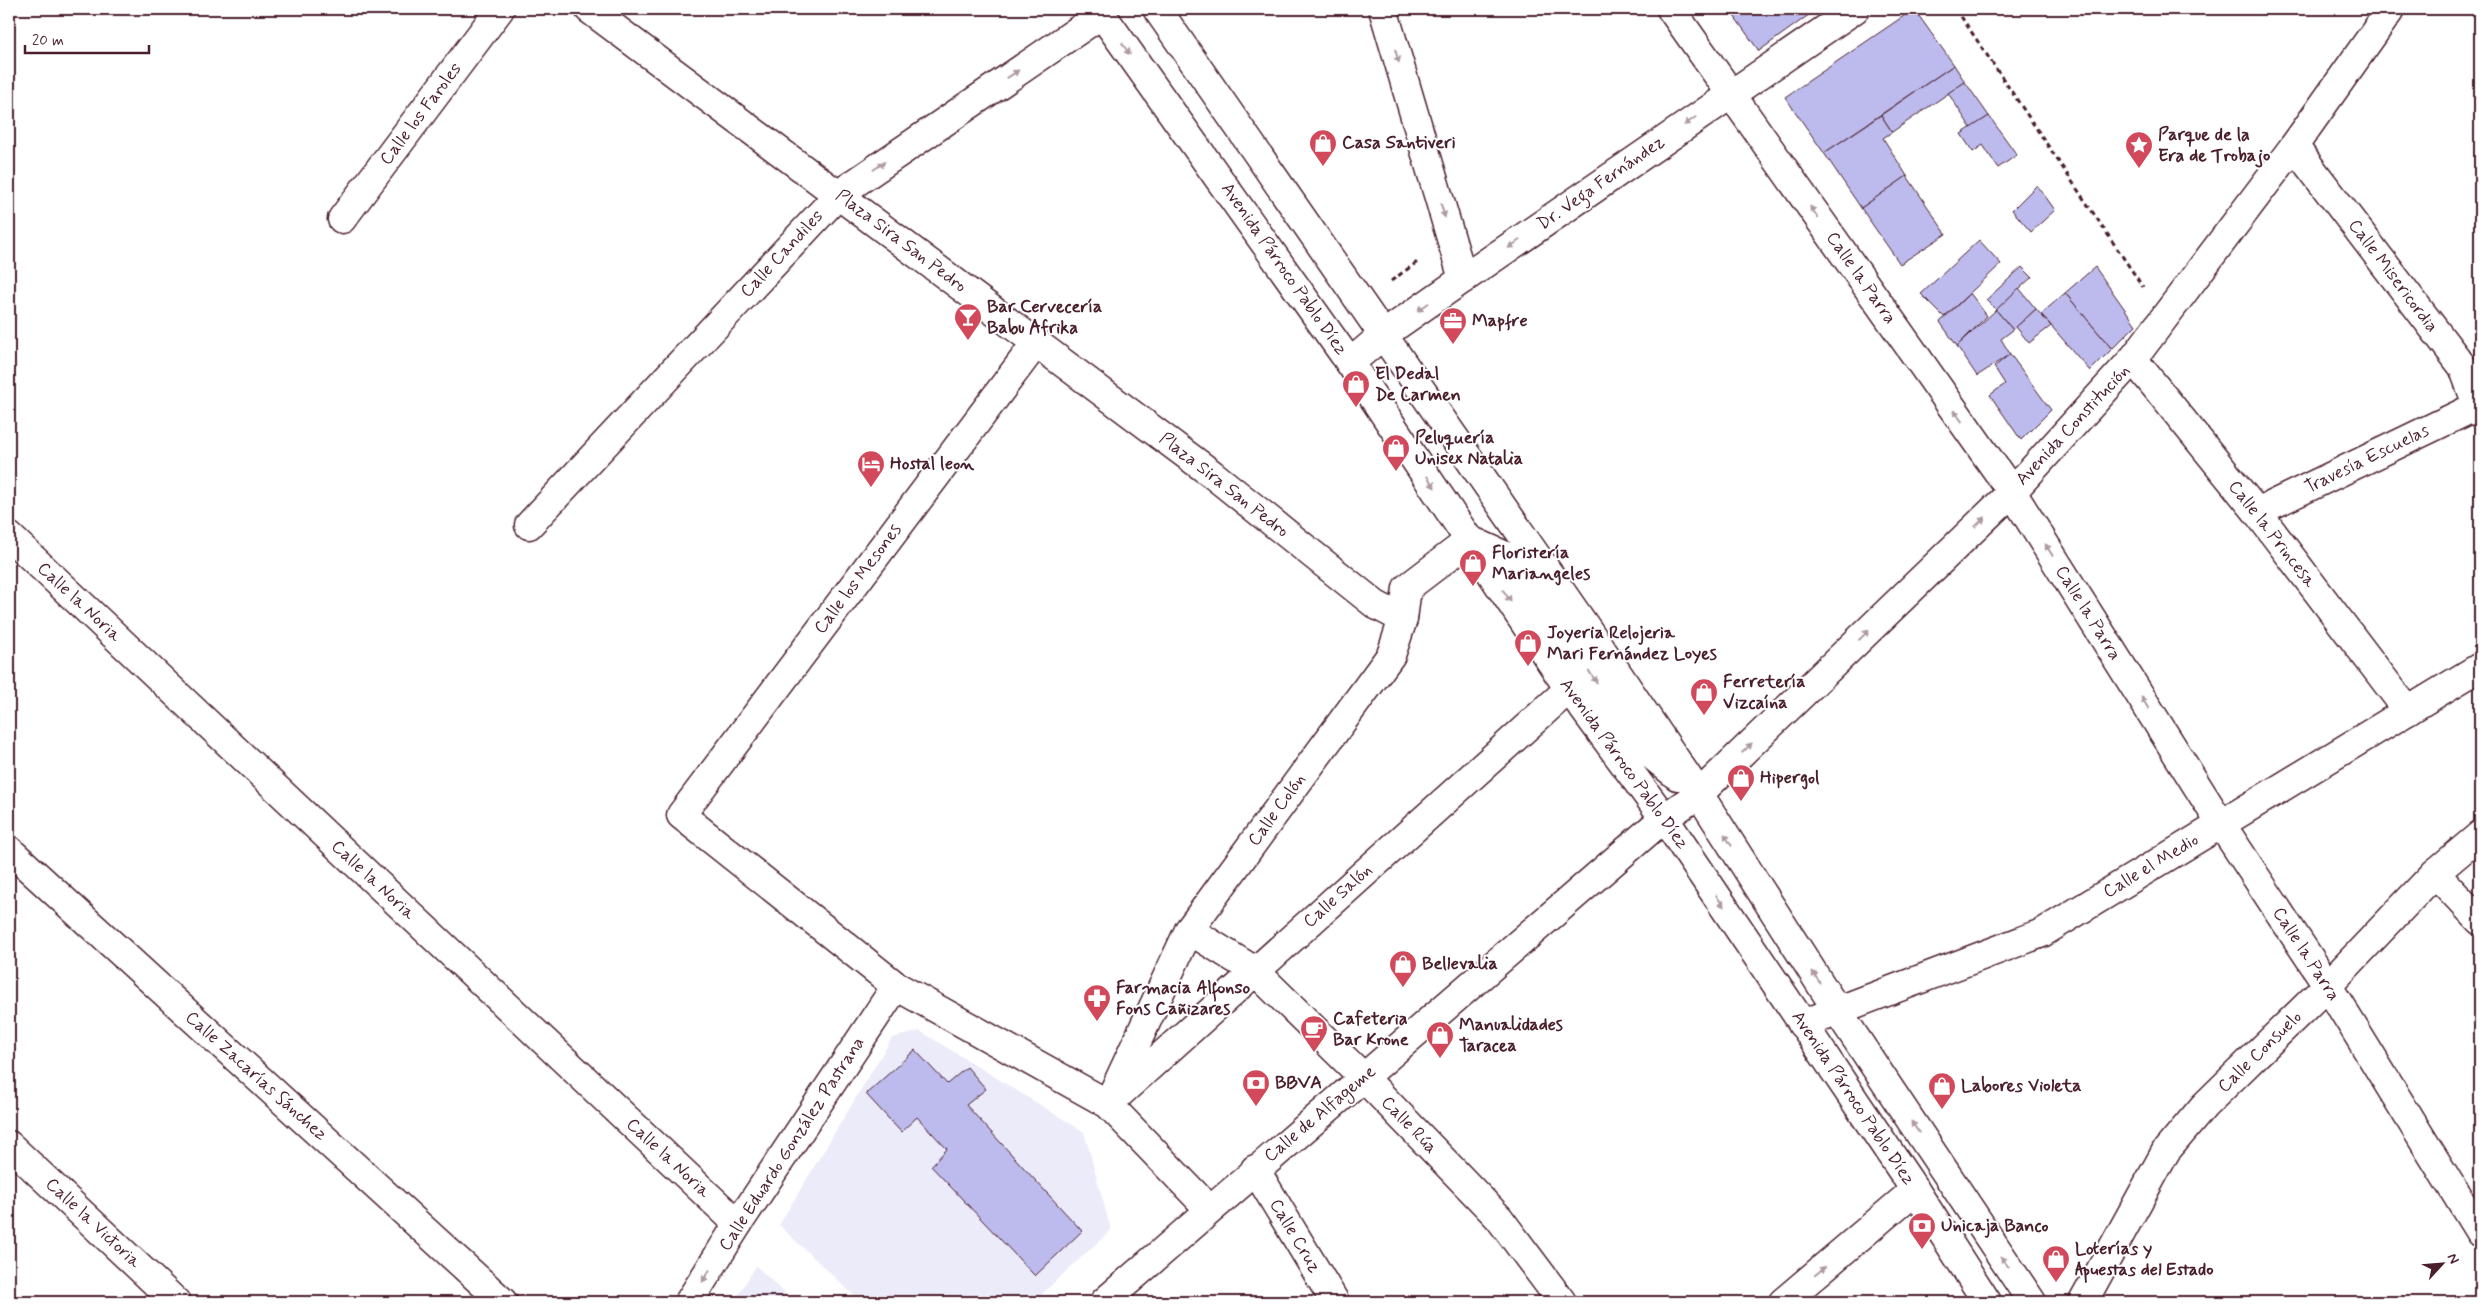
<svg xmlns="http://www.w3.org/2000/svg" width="2489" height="1311" font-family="Mynerve,sans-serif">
<rect width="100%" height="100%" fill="#fff"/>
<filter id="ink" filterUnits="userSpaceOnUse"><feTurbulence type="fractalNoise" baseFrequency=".02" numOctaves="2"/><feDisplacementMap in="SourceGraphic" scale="10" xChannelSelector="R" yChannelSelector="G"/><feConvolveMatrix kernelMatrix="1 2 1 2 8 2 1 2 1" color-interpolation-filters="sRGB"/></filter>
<g filter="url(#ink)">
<g fill="#ebebfa">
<polygon points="920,1031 1084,1132 1111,1230 1033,1302 861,1302 779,1225 892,1038"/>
<polygon points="756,1266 794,1302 734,1302"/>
</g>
<g fill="#bdbbed" stroke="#4a1f2b">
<polygon points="1729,9 1817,9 1759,51"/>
<polygon points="1914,9 1954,65 1824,153 1785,97"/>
<polygon points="1954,65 1965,82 1892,132 1881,115"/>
<polygon points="1965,82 1989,116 1971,128 1948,93"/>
<polygon points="1881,115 1892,132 1883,138 1907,176 1861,208 1824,153"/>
<polygon points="1989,116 2017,155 1998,168 1983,145 1973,152 1961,134"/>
<polygon points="1907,176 1946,234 1900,264 1861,208"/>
<polygon points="2037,185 2055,210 2031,232 2012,210"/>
<polygon points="1979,240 2001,264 1944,317 1921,294"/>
<polygon points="2022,267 2032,277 1996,310 1986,300"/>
<polygon points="2095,267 2136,325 2112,349 2065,293"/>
<polygon points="2019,288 2036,309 2013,330 1996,310"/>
<polygon points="1970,293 1987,316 1957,346 1940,322"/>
<polygon points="2065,293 2112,349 2090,371 2041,314"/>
<polygon points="2036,309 2051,326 2029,343 2016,327"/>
<polygon points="1996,310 2013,330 2001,339 2010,354 1977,376 1957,346"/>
<polygon points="2010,354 2051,410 2021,440 1990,395 2005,384 1994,367"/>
<polygon points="915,1050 947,1084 967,1067 986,1089 966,1105 1082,1231 1035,1276 931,1166 947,1149 917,1117 901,1132 866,1094"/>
</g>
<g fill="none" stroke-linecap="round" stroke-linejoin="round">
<g stroke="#4a1f2b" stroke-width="31">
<g id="street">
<polyline points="589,9 1212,474 1376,605 1403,619"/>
<polyline points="1383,9 1463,279"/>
<polyline points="1671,9 2012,492 2221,824 2328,986 2480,1233"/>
<polyline points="2294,146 2463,367 2480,413"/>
<polyline points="342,219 500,9"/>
<polyline points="1036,343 681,815 896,986 1108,1104 1209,1209"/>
<polyline points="2133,359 2257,512 2408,711"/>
<polyline points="1350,363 1383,335 1463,279 1855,9"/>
<polyline points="2257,512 2477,406"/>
<polyline points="529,525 839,194 1102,14"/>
<polyline points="9,536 738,1224"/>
<polyline points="9,850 503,1302"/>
<polyline points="2435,873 2480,921"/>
<polyline points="1189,930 1255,971 1364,1078 1499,1218 1562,1302"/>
<polyline points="1802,1024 2042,933 2480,667"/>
<polyline points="1118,1095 1569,689"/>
<polyline points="1108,1104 1189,930 1391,655 1403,619 1407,588 1470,540"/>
<polyline points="9,1145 176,1302"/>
<polyline points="1255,1169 1335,1302"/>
<polyline points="689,1302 738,1224 896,986"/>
<polyline points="1783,1302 1915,1190"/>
<polyline points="2083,1302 2166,1151 2204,1106 2336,977 2435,873 2480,835"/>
</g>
</g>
<g stroke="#4a1f2b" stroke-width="31">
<g id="secondary">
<polyline points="1098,9 1350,363 1569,689 1664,818 1915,1190 1987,1302"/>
<polyline points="1157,9 1610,662 1699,794 1837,1010 2032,1302"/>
<polyline points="1470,540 1508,557 1644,749 1677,776"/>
<polyline points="1104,1302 1664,818 1699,794 2012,492 2133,359 2294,146 2391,9"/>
</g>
</g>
<g stroke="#4a1f2b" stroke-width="3" stroke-dasharray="5 4" stroke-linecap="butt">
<polyline points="1956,9 2143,287"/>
<polyline points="1391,281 1420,260"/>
<polyline points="2478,1302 2480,1300"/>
</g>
<use href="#street" stroke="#fff" stroke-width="28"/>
<use href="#secondary" stroke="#fff" stroke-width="28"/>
</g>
<defs><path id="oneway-solid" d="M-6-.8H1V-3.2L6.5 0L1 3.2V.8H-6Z" transform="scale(1.25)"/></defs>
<g fill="#ae9aa0">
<use href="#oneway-solid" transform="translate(1126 49) rotate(55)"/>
<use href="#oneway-solid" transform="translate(1397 56) rotate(74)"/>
<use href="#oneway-solid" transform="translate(1013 74) rotate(-34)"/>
<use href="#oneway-solid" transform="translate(1690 121) rotate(145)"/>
<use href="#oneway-solid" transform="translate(879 166) rotate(-35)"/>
<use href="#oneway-solid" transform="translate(1443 211) rotate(74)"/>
<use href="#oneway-solid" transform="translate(1814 212) rotate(-125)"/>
<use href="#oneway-solid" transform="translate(1514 244) rotate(145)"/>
<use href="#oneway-solid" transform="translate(1423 307) rotate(145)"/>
<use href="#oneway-solid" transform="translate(1958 416) rotate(-125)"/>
<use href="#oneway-solid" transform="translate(1431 482) rotate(56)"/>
<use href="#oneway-solid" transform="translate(1980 522) rotate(-44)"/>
<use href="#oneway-solid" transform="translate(2049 550) rotate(-122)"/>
<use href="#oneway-solid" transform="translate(1507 596) rotate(56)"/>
<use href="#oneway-solid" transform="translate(1864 635) rotate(-44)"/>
<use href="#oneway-solid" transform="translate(1593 677) rotate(55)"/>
<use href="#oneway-solid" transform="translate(2145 703) rotate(-122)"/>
<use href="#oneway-solid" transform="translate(1747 748) rotate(-44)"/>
<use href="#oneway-solid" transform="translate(1728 840) rotate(-122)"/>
<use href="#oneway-solid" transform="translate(1720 901) rotate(56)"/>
<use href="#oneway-solid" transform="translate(1816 977) rotate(-123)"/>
<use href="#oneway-solid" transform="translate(1915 1127) rotate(-124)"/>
<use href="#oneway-solid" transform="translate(2005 1262) rotate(-124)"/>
<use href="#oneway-solid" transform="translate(1820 1271) rotate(-40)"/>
<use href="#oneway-solid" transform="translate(706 1276) rotate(122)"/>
</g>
</g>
<defs>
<g id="shop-pin" transform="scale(1.4375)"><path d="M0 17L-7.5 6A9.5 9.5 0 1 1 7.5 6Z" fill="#d1495b" stroke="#fff"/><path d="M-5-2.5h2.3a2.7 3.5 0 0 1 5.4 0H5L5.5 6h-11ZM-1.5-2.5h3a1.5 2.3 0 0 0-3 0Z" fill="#fff"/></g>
<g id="sight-pin" transform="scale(1.4375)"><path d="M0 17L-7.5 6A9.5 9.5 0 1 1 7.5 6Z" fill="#d1495b" stroke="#fff"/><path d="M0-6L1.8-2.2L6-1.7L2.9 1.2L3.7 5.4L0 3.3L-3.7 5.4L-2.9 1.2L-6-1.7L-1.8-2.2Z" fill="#fff"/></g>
<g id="bar-pin" transform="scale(1.4375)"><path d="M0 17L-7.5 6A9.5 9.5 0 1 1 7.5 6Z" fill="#d1495b" stroke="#fff"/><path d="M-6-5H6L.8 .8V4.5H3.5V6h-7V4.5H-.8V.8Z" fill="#fff"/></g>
<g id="office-pin" transform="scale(1.4375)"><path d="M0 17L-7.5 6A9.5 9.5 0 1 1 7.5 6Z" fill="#d1495b" stroke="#fff"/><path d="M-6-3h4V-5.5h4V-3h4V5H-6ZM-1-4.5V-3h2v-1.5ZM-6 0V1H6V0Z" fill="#fff"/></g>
<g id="hotel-pin" transform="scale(1.4375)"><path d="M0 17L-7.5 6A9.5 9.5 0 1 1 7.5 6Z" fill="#d1495b" stroke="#fff"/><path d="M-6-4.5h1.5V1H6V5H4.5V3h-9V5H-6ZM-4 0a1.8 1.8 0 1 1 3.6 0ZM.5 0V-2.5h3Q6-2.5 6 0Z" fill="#fff"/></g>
<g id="pharmacy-pin" transform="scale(1.4375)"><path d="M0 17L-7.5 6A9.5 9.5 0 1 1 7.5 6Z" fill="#d1495b" stroke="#fff"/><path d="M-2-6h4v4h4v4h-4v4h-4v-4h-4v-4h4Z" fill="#fff"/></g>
<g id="cafe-pin" transform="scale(1.4375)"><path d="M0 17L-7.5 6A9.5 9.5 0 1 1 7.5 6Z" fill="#d1495b" stroke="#fff"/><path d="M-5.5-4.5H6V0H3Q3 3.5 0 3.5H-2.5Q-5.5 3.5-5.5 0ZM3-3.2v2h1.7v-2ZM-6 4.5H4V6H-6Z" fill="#fff"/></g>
<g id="bank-pin" transform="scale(1.4375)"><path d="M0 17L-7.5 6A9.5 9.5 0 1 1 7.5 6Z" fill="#d1495b" stroke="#fff"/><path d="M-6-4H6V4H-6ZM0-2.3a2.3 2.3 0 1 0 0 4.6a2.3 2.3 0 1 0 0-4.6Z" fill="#fff"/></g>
</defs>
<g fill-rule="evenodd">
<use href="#shop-pin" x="1323" y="143"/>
<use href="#sight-pin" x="2139" y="145"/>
<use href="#bar-pin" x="968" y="317"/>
<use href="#office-pin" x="1453" y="321"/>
<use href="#shop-pin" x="1356" y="384"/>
<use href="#shop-pin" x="1396" y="448"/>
<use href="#hotel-pin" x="871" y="464"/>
<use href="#shop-pin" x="1473" y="563"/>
<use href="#shop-pin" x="1528" y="643"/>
<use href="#shop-pin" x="1704" y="692"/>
<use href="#shop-pin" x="1741" y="778"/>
<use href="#shop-pin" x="1403" y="964"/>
<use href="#pharmacy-pin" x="1097" y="998"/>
<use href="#cafe-pin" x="1314" y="1029"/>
<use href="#shop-pin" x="1440" y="1035"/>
<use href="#bank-pin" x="1256" y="1083"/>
<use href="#shop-pin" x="1942" y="1086"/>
<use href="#bank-pin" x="1922" y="1226"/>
<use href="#shop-pin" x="2056" y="1259"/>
</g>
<g text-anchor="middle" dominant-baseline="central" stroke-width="4" stroke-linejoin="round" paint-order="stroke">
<g font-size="18" fill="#4a1f2b" stroke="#fff">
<text transform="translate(421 114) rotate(-53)">Calle los Faroles</text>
<text transform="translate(1601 183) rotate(-35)">Dr. Vega Fernández</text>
<text transform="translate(901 241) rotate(37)">Plaza Sira San Pedro</text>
<text transform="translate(782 254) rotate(-47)">Calle Candiles</text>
<text transform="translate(1284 269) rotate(55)">Avenida Párroco Pablo Díez</text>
<text transform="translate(2393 276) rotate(53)">Calle Misericordia</text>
<text transform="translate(1861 278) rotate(55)">Calle la Parra</text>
<text transform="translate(2073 425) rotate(-47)">Avenida Constitución</text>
<text transform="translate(2367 459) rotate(-26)">Travesía Escuelas</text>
<text transform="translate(1224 485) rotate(38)">Plaza Sira San Pedro</text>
<text transform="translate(2272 534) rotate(52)">Calle la Princesa</text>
<text transform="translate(858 579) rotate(-53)">Calle los Mesones</text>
<text transform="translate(79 602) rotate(43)">Calle la Noria</text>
<text transform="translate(2088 613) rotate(58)">Calle la Parra</text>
<text transform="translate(1624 764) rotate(54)">Avenida Párroco Pablo Díez</text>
<text transform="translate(1277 810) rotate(-54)">Calle Colón</text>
<text transform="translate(2151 866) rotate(-31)">Calle el Medio</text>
<text transform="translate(373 880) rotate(43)">Calle la Noria</text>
<text transform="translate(1338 896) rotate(-42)">Calle Salón</text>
<text transform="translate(2306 954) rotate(57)">Calle la Parra</text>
<text transform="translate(2260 1052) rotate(-44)">Calle Consuelo</text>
<text transform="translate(256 1076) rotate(42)">Calle Zacarías Sánchez</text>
<text transform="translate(1853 1098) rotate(56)">Avenida Párroco Pablo Díez</text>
<text transform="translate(1320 1114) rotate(-40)">Calle de Alfageme</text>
<text transform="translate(1409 1125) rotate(46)">Calle Rúa</text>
<text transform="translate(792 1144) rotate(-57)">Calle Eduardo González Pastrana</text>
<text transform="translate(668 1158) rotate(43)">Calle la Noria</text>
<text transform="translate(93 1223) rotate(43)">Calle la Victoria</text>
<text transform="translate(1295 1236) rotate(59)">Calle Cruz</text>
</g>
<g font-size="18" font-weight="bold" fill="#4a1f2b" stroke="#fff" text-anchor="start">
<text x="2158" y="135">Parque de la<tspan x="2158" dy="21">Era de Trobajo</tspan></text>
<text x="1342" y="143">Casa Santiveri</text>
<text x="987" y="307">Bar Cervecería<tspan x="987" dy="21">Babu Afrika</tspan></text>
<text x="1472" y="321">Mapfre</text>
<text x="1375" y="374">El Dedal<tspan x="1375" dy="21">De Carmen</tspan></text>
<text x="1415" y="438">Peluquería<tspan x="1415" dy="21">Unisex Natalia</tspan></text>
<text x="890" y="464">Hostal leon</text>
<text x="1492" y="553">Floristería<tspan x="1492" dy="21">Mariangeles</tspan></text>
<text x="1547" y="633">Joyeria Relojeria<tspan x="1547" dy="21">Mari Fernández Loyes</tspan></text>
<text x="1723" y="682">Ferretería<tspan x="1723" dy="21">Vizcaína</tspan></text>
<text x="1760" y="778">Hipergol</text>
<text x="1422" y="964">Bellevalia</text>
<text x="1116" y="988">Farmacia Alfonso<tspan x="1116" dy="21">Fons Cañizares</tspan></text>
<text x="1333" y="1019">Cafeteria<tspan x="1333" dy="21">Bar Krone</tspan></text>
<text x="1459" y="1025">Manualidades<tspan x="1459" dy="21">Taracea</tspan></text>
<text x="1275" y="1083">BBVA</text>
<text x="1961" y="1086">Labores Violeta</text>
<text x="1941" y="1226">Unicaja Banco</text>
<text x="2075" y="1249">Loterías y<tspan x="2075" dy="21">Apuestas del Estado</tspan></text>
</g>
</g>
<rect width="2489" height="1311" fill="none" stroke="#fff" stroke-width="30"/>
<rect x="15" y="15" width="2459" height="1281" fill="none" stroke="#4a1f2b" stroke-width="2" filter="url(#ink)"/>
<g transform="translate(2442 1264) rotate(64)" stroke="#ffffff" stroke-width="4" paint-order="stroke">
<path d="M0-4L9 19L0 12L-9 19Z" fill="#4a1f2b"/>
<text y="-8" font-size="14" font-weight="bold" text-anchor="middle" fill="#4a1f2b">N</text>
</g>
<path d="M25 45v8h124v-8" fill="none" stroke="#4a1f2b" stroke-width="2.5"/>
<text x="32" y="45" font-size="15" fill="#4a1f2b" stroke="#ffffff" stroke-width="4" paint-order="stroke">20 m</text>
</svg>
